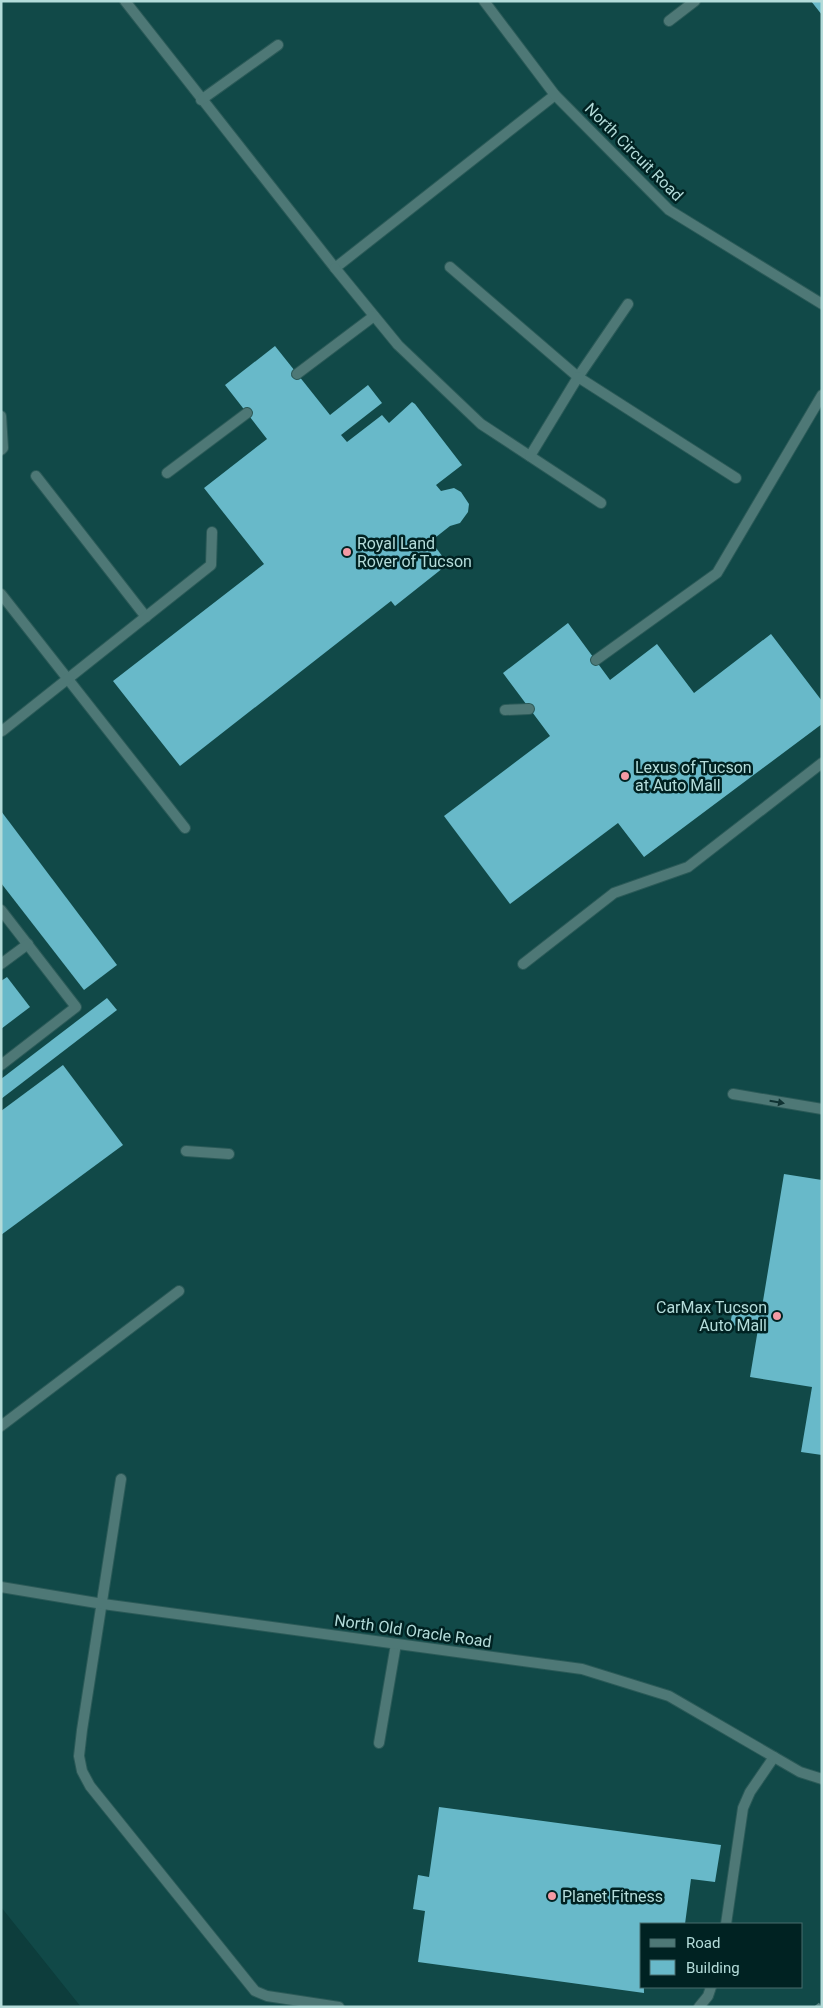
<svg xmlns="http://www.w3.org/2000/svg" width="823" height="2008" font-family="Roboto,sans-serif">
<rect width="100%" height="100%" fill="#0d3d3c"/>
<path fill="#114948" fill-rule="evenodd" d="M1,1H822V2007H81L1,1907ZM642,1924H802V1987H642Z"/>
<g fill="#68b9c9">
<polygon points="811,1 822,1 822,15"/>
<polygon points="275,346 330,415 368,385 382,403 341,435 347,442 382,415 389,423 412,402 415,404 462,465 436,485 441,491 454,488 461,492 469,504 468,512 460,523 450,526 431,541 448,564 395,606 391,601 180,766 113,681 264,564 204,488 267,439 225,385"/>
<polygon points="568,623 610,680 657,644 694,693 771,634 822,701 822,724 644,857 618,823 510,904 444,816 550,736 503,673"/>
<polygon points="1,811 117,965 84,990 1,883"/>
<polygon points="7,977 30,1007 1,1029 1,981"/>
<polygon points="107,998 117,1010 1,1099 1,1079"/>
<polygon points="63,1065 123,1145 1,1235 1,1111"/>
<polygon points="784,1174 822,1180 822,1455 801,1452 812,1387 750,1377 758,1329 730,1325 734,1303 762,1307"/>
<polygon points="439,1807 721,1845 715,1882 691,1879 685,1924 642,1924 644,1993 418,1962 425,1911 413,1909 418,1875 429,1877"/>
</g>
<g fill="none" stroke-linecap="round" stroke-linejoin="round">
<g stroke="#2b5a58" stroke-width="12">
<g id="lane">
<polyline points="125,1 335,268 555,95"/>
<polyline points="669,21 695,1"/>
<polyline points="201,100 278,45"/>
<polyline points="450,267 578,377 628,304"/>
<polyline points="335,268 398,345 481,424 601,503"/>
<polyline points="297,374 374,316"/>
<polyline points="1,416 3,448 1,450"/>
<polyline points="530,456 578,377 736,478"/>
<polyline points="167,473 247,413"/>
<polyline points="36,476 146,617"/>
<polyline points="1,594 185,828"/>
<polyline points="596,660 717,573 822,395"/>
<polyline points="505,710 529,709"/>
<polyline points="2,731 211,565 212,532"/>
<polyline points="1,910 76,1007 1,1065"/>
<polyline points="1,964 28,944"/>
<polyline points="523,964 614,893 688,867 822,763"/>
<polyline points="733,1094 822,1109"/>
<polyline points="186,1151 229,1154"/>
<polyline points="1,1426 179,1291"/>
<polyline points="121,1479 82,1730 79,1756 82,1771 90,1786 255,1991 267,1996 339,2007"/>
<polyline points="379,1743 396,1644"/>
<polyline points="726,1924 743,1808 750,1792 774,1757"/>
<polyline points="699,2007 708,1996 711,1987"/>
</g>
</g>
<g stroke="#2b5a58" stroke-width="12">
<g id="street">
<polyline points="484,1 555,95 669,210 822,304"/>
<polyline points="1,1587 103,1604 582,1669 669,1696 800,1772 822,1779"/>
</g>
</g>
<polyline stroke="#588483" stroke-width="3" stroke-dasharray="5 2.5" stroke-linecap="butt" points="816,2007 822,2002"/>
<use href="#lane" stroke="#4e7876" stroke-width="10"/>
<use href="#street" stroke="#4e7876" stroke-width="10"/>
</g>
<defs><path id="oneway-solid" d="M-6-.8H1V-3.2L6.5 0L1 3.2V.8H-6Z" transform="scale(1.25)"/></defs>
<use fill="#103333" href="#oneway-solid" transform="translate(777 1102) rotate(10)"/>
<g fill="#f49aa4" stroke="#022" stroke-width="2">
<circle cx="347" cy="552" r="5"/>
<circle cx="625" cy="776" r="5"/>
<circle cx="777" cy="1316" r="5"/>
<circle cx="552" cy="1896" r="5"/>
</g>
<g text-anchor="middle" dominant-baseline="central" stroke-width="5" stroke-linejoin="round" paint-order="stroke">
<g font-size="16" fill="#b4dcda" stroke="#022">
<text transform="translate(634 152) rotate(45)">North Circuit Road</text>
<text transform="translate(413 1631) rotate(8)">North Old Oracle Road</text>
</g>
<g font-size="16" fill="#b4dcda" stroke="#022" text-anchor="start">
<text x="357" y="543">Royal Land<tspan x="357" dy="18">Rover of Tucson</tspan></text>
<text x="635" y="767">Lexus of Tucson<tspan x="635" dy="18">at Auto Mall</tspan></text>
<text x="767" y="1307" text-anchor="end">CarMax Tucson<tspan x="767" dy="18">Auto Mall</tspan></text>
<text x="562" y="1896">Planet Fitness</text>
</g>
</g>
<rect width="823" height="2008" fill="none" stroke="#b4dcda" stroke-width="5"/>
<rect x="640" y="1923" width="162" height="65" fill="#002222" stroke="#486c6c"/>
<rect x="650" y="1939" width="25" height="8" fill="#4e7876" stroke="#486c6c"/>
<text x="686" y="1948" font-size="15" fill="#b4dcda">Road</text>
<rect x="650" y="1960" width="25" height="15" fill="#68b9c9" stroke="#486c6c"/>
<text x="686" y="1973" font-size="15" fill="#b4dcda">Building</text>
</svg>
